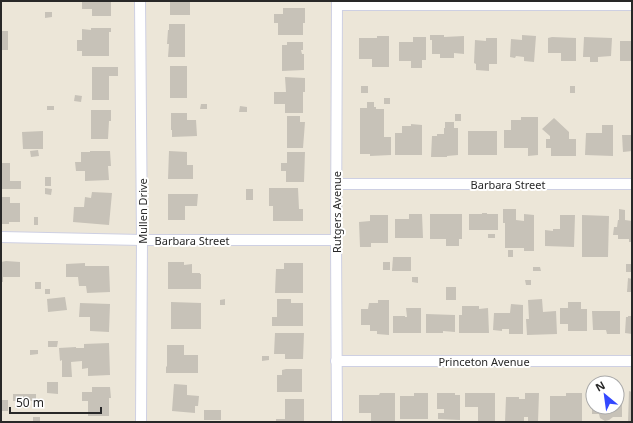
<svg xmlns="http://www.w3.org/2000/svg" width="633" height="423" font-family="'Noto Sans',sans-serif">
<rect width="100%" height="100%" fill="#ece6d8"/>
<g fill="#c7c2b8">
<polygon points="82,1 111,1 111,16 92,16 92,9 82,9"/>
<rect x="170" y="1" width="20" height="14"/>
<polygon points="283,8 305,8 305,23 303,23 303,35 278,35 278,23 274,23 274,14 283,14"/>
<polygon points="45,12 52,12 52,17 45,18"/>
<polygon points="169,24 185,24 185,57 168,57 169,44 167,44 168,30 169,30"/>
<polygon points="91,28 111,28 111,32 109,32 109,56 82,56 82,51 77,51 77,40 82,40 82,29 91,30"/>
<rect x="1" y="31" width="7" height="19"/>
<polygon points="430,35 444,35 444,37 464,36 464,54 454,53 454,58 440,58 440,54 432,54 432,40 430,40"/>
<polygon points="522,35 536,36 534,62 524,61 524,57 516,56 515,58 510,57 511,39 522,40"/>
<polygon points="377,36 389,36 389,67 372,67 372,59 359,59 359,38 377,38"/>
<polygon points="413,37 426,37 426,60 422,60 422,68 411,68 411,61 399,61 399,42 413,42"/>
<polygon points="552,37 576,38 576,61 561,61 561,53 548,53 548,38"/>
<polygon points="584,37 612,38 611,56 598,57 598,62 590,62 590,57 583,57"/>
<polygon points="486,38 497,38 497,64 489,64 489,71 476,70 476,64 474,63 475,40 486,41"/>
<rect x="620" y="41" width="12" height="20"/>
<polygon points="287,42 303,42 303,50 301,50 302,54 304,54 304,70 282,71 282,45 287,45"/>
<rect x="170" y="66" width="17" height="32"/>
<polygon points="92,67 118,67 118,76 109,76 109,100 92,100"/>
<polygon points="285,77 305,78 305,92 303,92 303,113 285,113 285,104 274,104 274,92 286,92"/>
<rect x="361" y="86" width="7" height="7"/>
<rect x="570" y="86" width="5" height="7"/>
<polygon points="75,95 82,96 81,102 74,101"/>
<rect x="384" y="98" width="6" height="6"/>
<polygon points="367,102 374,102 374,107 376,107 376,109 384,109 384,137 391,137 391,155 370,156 370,154 360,154 360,108 367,108"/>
<polygon points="201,104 207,104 207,109 200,109"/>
<rect x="47" y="106" width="7" height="4"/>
<polygon points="240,106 247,107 247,112 239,112"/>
<polygon points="91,110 111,110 111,121 109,121 108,139 91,139"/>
<polygon points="171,113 187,113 187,120 196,120 197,136 172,137 172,130 171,130"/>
<rect x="455" y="114" width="6" height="7"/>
<polygon points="287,116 300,116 300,122 305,122 303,148 287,148"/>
<polygon points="521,117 538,117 538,155 528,156 528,148 504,148 504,130 511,130 511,120 521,120"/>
<polygon points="554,118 569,132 569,139 576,139 576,156 551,156 551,148 546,148 546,139 550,139 550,136 542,129"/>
<polygon points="445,122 454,122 454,128 458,128 458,155 447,156 447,157 431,157 432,136 437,136 437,134 444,134 444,128 445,128"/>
<polygon points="411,124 422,125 422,155 395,155 395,133 402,133 402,126 411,126"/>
<polygon points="602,125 613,125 613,156 585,155 586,133 602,133"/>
<polygon points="43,131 43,149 23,149 22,132"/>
<rect x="468" y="131" width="29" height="24"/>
<polygon points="622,135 632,135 632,151 623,152"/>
<polygon points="38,150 39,156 31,157 30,151"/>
<polygon points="90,151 110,151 111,166 108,166 109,180 85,181 85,171 76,171 75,162 81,162 81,152 90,152"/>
<polygon points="169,151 187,152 187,165 193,165 193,179 168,179"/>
<polygon points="287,152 305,152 304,182 286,182 286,171 281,171 281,163 287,163"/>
<polygon points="1,163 10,163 10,181 21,181 21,189 1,189"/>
<rect x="45" y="177" width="6" height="9"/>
<polygon points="45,188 52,189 51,195 45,194"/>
<polygon points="269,188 298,188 299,209 303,209 303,221 273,221 273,206 269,206"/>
<rect x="246" y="189" width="7" height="11"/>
<polygon points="92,192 112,193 109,225 73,222 74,207 84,207 85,197 91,198"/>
<polygon points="168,194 198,194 197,206 185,206 185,220 168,220"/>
<polygon points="1,197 10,197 10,203 20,203 20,222 9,222 9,224 1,224"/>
<polygon points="503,209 516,209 516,220 524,221 524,214 534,215 534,251 524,251 524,248 505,248 505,223 503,223"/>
<polygon points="619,209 625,210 625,220 632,221 632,242 629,242 629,239 618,239 618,235 613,235 614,227 617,227 618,220 619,220"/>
<polygon points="482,213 487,213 487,214 498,214 498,230 469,230 469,214 482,214"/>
<polygon points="409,214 422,214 423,238 395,238 395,219 409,219"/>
<polygon points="430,214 462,214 462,239 459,239 459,246 446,246 446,239 430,239"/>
<polygon points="370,215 388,215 388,243 371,243 371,247 360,247 359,222 370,221"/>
<polygon points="560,215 575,215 574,247 545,246 545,230 553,231 553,229 560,229"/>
<polygon points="582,215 609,216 608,257 582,257"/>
<rect x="34" y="217" width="4" height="8"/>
<rect x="488" y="234" width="7" height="4"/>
<rect x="508" y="250" width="5" height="7"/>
<polygon points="393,257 411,257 411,271 392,271"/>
<polygon points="6,261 20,262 20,277 3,277 3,282 1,282 1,262"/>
<polygon points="168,262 184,262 184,265 192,264 192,273 200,273 200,274 201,274 201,289 168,289"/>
<rect x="383" y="262" width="7" height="8"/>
<polygon points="85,263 85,266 109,266 110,292 87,293 86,286 79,286 78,277 66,277 66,264"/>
<polygon points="284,263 303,263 303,293 275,293 276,269 284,269"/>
<rect x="626" y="264" width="6" height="8"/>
<polygon points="533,267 540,267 541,271 533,271"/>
<polygon points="412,277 418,277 418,283 412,282"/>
<polygon points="628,278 632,279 632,292 627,292"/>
<polygon points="525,280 531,280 531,285 526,285"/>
<rect x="35" y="282" width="6" height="7"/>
<rect x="446" y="287" width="10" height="13"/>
<rect x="45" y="289" width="5" height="5"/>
<polygon points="65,297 67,310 48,312 47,299"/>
<polygon points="225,299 225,305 220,305 220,300"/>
<polygon points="277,299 291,299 291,303 303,303 303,326 272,326 272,317 277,317"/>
<polygon points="542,299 543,312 556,311 557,334 527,335 526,319 529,319 528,300"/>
<polygon points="378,300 389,300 389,335 377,334 377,331 370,331 370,325 361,325 361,309 368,309 369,303 378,303"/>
<polygon points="171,302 201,303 201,329 171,329"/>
<polygon points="568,302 581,302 581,309 587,309 587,331 568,331 568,324 560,324 560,308 568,308"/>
<polygon points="80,303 110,304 109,332 90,331 90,317 79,317"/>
<polygon points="511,304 523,305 523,334 509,334 509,329 502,329 502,331 493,330 494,313 510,313"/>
<polygon points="462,306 479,306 479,309 488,308 489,333 459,333 459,315 462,315"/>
<polygon points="406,308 421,308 421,333 393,333 393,316 405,316 405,317 407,317"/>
<polygon points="592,311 620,311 620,334 607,334 606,330 593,330"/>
<polygon points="426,314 455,315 455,332 443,331 443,333 426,333"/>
<polygon points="628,316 632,316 632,334 625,333 626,317 628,317"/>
<polygon points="275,333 304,333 303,359 285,359 285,354 274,354"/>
<polygon points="48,341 58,341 57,347 48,347"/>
<polygon points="109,343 110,375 88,376 88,368 82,369 82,361 71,362 72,377 62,377 62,360 60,361 59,348 76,347 76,348 84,348 84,344"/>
<polygon points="167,345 184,345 184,355 198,355 198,373 166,373 166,367 167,366"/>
<polygon points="30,350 38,350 38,354 30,355"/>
<polygon points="262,356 269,356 269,360 262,361"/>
<polygon points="286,369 302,369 302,392 277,392 277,375 282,375 282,370"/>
<polygon points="47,382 58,382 58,394 47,393"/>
<polygon points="174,384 187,385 187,395 199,396 198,406 195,406 195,413 172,411"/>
<polygon points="92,387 110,387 111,398 109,398 109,416 88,416 88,401 82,401 82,392 92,392"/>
<polygon points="629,391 632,392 632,422 628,422"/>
<polygon points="380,393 395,393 395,421 383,421 383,422 371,422 371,413 359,413 359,395 379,395"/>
<polygon points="414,393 428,393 428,419 400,419 400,396 414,396"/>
<polygon points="437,393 455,393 455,395 460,395 460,420 438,419 438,413 444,413 444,409 437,409"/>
<polygon points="465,393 495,393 495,421 478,422 478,407 465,407"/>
<polygon points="525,393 539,393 538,422 528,422 528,417 524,417 524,422 505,422 506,397 519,397 519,399 525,399"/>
<polygon points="566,393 582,393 582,421 550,421 550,396 566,396"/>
<polygon points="617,393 622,393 622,417 613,417 609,420 605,421 600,418 599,414 592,414 592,407 617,407"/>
<rect x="13" y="394" width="23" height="7"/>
<polygon points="285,399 304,399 304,422 276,422 276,419 285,419"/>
<rect x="1" y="400" width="7" height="11"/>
<rect x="204" y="410" width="17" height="10"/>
<rect x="33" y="417" width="7" height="5"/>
</g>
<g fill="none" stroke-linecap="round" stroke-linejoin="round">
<g stroke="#ced0e3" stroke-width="12">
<g id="minor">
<polyline points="140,1 142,240 141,422"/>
<polyline points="337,5 632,5"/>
<polyline points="336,184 632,184"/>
<polyline points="1,237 142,240 336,240"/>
<polyline points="336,361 632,361"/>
<polyline points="337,422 336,240 337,1"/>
</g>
</g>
<use href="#minor" stroke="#fff" stroke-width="10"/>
</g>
<g text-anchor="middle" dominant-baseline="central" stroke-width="4" stroke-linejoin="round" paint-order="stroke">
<g font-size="11" fill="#282828" stroke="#fff">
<text x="508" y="184">Barbara Street</text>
<text transform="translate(142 211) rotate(-90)">Mullen Drive</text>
<text transform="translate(336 212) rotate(-90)">Rutgers Avenue</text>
<text x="192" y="240">Barbara Street</text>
<text x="484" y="361">Princeton Avenue</text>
</g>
</g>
<rect width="633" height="423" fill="none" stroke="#282828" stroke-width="4"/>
<g transform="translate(605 395) rotate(331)"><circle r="19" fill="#ffffff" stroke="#a9a9a9"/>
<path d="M0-3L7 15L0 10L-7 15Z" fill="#3348ff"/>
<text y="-6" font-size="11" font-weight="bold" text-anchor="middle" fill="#282828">N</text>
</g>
<path d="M10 407v6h91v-6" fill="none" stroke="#282828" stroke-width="2"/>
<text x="16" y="407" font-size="12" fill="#282828" stroke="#ffffff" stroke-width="3" paint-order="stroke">50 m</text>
</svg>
